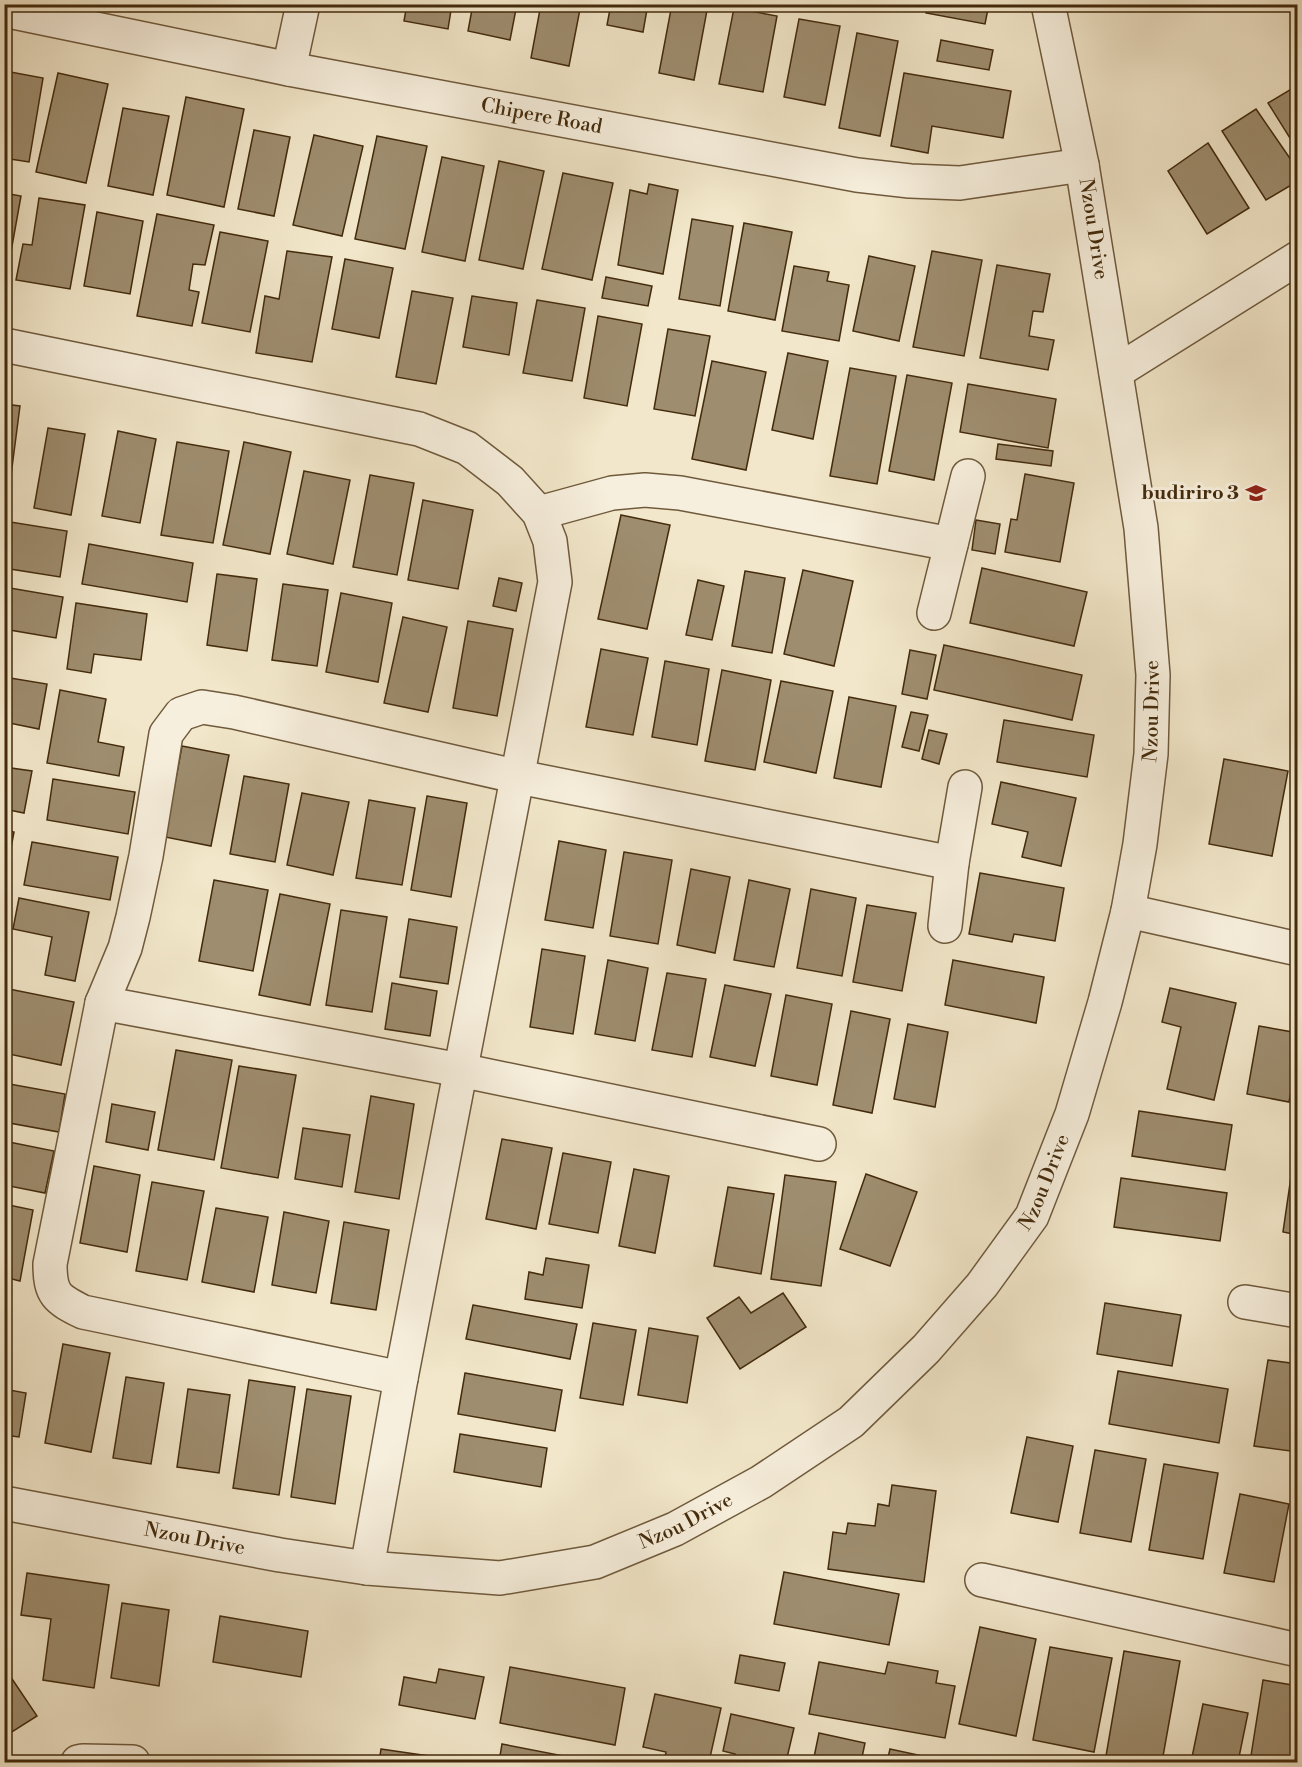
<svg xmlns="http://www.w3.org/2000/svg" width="1302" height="1767" font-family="'Libre Bodoni',serif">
<rect width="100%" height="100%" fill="#f2e7ca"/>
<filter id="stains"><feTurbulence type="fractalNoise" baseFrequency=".00333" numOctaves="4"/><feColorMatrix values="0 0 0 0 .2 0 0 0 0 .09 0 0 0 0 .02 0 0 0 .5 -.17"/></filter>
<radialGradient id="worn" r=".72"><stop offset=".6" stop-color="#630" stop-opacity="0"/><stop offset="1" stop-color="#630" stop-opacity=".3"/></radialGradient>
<g fill="#9e8d6f" stroke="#432b0c" stroke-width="1.5">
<polygon points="407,4 452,4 448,29 404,21"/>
<polygon points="473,4 517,4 510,40 468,31"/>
<polygon points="541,4 581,4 569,66 531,58"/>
<polygon points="611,4 648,4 643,32 607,25"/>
<polygon points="672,4 708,5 694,80 659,73"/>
<polygon points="928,4 989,4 985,24 926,13"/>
<polygon points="734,8 777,16 763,92 719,84"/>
<polygon points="799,19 840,26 825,105 784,97"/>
<polygon points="857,33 898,41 880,136 839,128"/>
<polygon points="941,40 993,50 989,70 937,61"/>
<polygon points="5,71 43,78 29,162 4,158"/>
<polygon points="58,73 108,84 86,183 36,172"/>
<polygon points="904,73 1011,91 1003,138 932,126 928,153 891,146"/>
<polygon points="1298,85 1298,151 1268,103"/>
<polygon points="186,97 244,109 224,207 167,195"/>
<polygon points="123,108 169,116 153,195 108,186"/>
<polygon points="1256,109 1298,170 1298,181 1266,200 1222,131"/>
<polygon points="254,130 290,137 274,216 238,209"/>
<polygon points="314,135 363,146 342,236 293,225"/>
<polygon points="377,136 427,146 405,249 355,239"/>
<polygon points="1208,143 1249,208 1207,234 1168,171"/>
<polygon points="442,157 484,166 465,261 422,252"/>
<polygon points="499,161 544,171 523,269 479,260"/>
<polygon points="563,173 613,183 592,280 542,269"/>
<polygon points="649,184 678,190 663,274 618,265 630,190 647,194"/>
<polygon points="4,193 21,196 7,274 4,274"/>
<polygon points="39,198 85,205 70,289 16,280 23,244 32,245"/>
<polygon points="97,212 143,221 130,294 84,286"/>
<polygon points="157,214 214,225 205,265 193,264 189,290 199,292 192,326 137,316"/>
<polygon points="692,219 733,226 720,306 679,299"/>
<polygon points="744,223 792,232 775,320 728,311"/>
<polygon points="220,232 268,241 250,332 202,323"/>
<polygon points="287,251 332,257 312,362 256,353 265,296 279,299"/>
<polygon points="932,251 982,260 964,356 913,347"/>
<polygon points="869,256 915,266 899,341 853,331"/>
<polygon points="345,259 393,268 379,338 332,329"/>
<polygon points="997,265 1050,274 1043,312 1033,311 1029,336 1054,340 1048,370 980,358"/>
<polygon points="794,266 829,272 827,281 849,285 839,341 782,331"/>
<polygon points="606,277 652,286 648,306 602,298"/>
<polygon points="412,291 453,298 436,384 396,377"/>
<polygon points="472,296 517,303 509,355 463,347"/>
<polygon points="537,300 585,308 572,381 523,373"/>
<polygon points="598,316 642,324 627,406 584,398"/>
<polygon points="668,329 710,336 695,416 654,409"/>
<polygon points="788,353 828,361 813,439 772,430"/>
<polygon points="712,361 766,372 746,470 692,459"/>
<polygon points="850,368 896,376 877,484 830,476"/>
<polygon points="907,375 952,383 934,480 889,471"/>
<polygon points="968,384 1056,399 1048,448 960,432"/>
<polygon points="4,404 20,406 7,506 4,505"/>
<polygon points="48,428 85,434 71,515 34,508"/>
<polygon points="118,431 156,439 140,523 102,516"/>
<polygon points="177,442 229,451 213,543 161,535"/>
<polygon points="244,442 291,452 270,554 223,545"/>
<polygon points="998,444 1053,451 1051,466 996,459"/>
<polygon points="304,471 350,480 333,564 287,554"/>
<polygon points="1025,474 1074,483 1060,562 1005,552 1011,519 1017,520"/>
<polygon points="370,475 414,483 397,575 353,567"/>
<polygon points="423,500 473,510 458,589 408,580"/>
<polygon points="621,515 670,525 647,629 598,619"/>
<polygon points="976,520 1000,524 995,554 972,550"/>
<polygon points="4,521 67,531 60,577 4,568"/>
<polygon points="89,544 193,563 187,602 82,584"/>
<polygon points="982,568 1087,592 1074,646 970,623"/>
<polygon points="803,570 853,581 834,666 784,654"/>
<polygon points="745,571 785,578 772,653 732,646"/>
<polygon points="217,574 257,579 247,651 207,645"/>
<polygon points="499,578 522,583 516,611 493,606"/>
<polygon points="698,580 724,586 712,640 686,635"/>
<polygon points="283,584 328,590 317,666 272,660"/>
<polygon points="4,587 63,597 56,638 4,629"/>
<polygon points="341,593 392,603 378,682 326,672"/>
<polygon points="76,603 147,614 141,660 94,654 91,673 67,669"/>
<polygon points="403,617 447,627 428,712 384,703"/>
<polygon points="468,621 513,629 497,716 453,708"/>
<polygon points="944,645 1082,675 1072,720 934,690"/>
<polygon points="601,649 648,658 633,735 586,727"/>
<polygon points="910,650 936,655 927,699 902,694"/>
<polygon points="665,661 709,669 697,745 652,737"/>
<polygon points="722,670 771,680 755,770 705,761"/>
<polygon points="4,677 47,684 39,729 4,722"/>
<polygon points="781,681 833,691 816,773 764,762"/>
<polygon points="60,690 106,699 98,742 124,747 119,776 47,763"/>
<polygon points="849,697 896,706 881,787 834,778"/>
<polygon points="911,712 928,715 919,751 902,747"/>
<polygon points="1004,720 1094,735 1087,777 997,762"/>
<polygon points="929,730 947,734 939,764 922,759"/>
<polygon points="182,746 229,755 211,846 165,837"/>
<polygon points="1224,759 1288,771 1272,856 1209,844"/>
<polygon points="4,767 32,771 24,813 4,809"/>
<polygon points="244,776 289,784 275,862 230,854"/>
<polygon points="53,779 135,792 128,834 47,820"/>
<polygon points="1001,782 1076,798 1061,866 1022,857 1028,832 992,824"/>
<polygon points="302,793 349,802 333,875 287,865"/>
<polygon points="427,796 467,803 451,897 411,890"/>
<polygon points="369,800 415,808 402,885 356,878"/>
<polygon points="4,830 14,832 6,874 4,874"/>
<polygon points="559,841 606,850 593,928 545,920"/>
<polygon points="32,842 118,857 110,900 24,885"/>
<polygon points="624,852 672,860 658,944 610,936"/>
<polygon points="691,869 730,877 715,953 677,945"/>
<polygon points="980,873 1064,888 1055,941 1014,934 1012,942 969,934"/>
<polygon points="214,880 268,890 253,971 199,961"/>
<polygon points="749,880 790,889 774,967 734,960"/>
<polygon points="811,889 856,898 842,976 797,968"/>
<polygon points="280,894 330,904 310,1005 259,995"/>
<polygon points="19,898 89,912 75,981 45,975 52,937 13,929"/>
<polygon points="867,905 916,913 902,991 853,982"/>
<polygon points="341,910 387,917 372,1012 326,1005"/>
<polygon points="409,919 457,927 448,984 400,977"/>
<polygon points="542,949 585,956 573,1034 530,1027"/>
<polygon points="608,960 648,968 635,1041 595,1034"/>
<polygon points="953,960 1044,977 1036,1023 945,1005"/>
<polygon points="667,973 706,979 692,1057 652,1050"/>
<polygon points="392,983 437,991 430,1036 385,1029"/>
<polygon points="725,985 771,994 755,1066 710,1057"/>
<polygon points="4,988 74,1002 61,1065 4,1053"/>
<polygon points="1170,988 1236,1003 1214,1100 1167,1089 1181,1027 1162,1022"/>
<polygon points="786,995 832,1004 817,1085 771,1076"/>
<polygon points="851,1011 890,1019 872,1113 833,1105"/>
<polygon points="908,1024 948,1032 935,1107 894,1099"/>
<polygon points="1259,1026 1298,1033 1298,1055 1289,1102 1247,1094"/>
<polygon points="176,1050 232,1060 214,1160 158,1150"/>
<polygon points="239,1066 296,1075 278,1178 221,1168"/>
<polygon points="4,1083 65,1094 59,1132 4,1122"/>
<polygon points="371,1096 414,1104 399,1199 355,1192"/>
<polygon points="112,1104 155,1112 148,1150 106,1142"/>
<polygon points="1139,1111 1232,1125 1225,1170 1132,1156"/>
<polygon points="303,1128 350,1135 342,1187 295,1179"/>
<polygon points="502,1139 552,1148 536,1229 486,1219"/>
<polygon points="4,1141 54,1151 45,1193 4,1185"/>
<polygon points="1295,1149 1298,1149 1298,1235 1283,1232"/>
<polygon points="563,1153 611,1162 598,1233 549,1224"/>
<polygon points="94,1166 140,1175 127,1252 80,1243"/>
<polygon points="634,1169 669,1176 655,1253 619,1246"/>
<polygon points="866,1174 917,1192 890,1266 840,1249"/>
<polygon points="785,1175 836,1182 821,1286 771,1279"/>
<polygon points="1121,1178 1227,1193 1220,1241 1114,1227"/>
<polygon points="152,1182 204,1191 187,1280 136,1271"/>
<polygon points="728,1187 774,1194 761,1274 714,1266"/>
<polygon points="4,1204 33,1210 20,1281 4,1277"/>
<polygon points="216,1208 268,1217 254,1292 202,1282"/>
<polygon points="284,1212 329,1221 316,1293 272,1285"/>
<polygon points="344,1222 389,1230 376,1310 331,1303"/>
<polygon points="546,1258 589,1265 582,1308 525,1299 529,1272 543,1275"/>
<polygon points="783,1293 806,1327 740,1369 707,1318 739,1297 751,1313"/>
<polygon points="1105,1303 1181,1315 1172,1366 1097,1354"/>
<polygon points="473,1305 577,1324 570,1359 466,1339"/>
<polygon points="593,1323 636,1330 623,1405 580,1398"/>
<polygon points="649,1328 698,1336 687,1403 638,1395"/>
<polygon points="63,1344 110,1353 91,1452 45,1443"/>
<polygon points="1268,1360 1298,1364 1298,1452 1254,1446"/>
<polygon points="1118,1371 1228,1389 1219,1443 1109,1424"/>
<polygon points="465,1373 562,1390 555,1431 458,1414"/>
<polygon points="126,1377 164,1383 151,1464 113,1458"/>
<polygon points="249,1380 295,1387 279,1495 233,1488"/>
<polygon points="4,1389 26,1393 19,1437 4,1435"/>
<polygon points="188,1389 230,1395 219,1473 177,1467"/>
<polygon points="307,1389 351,1396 335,1504 291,1497"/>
<polygon points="460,1434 547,1448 541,1487 454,1472"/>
<polygon points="1027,1437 1073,1446 1058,1522 1011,1513"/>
<polygon points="1095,1450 1146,1459 1131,1542 1080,1533"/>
<polygon points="1164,1464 1218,1473 1203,1559 1149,1550"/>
<polygon points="892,1485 936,1491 924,1582 828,1569 833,1532 846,1534 848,1523 875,1526 878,1504 889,1506"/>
<polygon points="1240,1494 1289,1504 1274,1582 1224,1573"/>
<polygon points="1298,1531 1298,1570 1291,1569"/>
<polygon points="784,1572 899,1594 889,1645 774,1624"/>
<polygon points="27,1573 109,1585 94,1688 43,1680 51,1619 21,1615"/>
<polygon points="122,1603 169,1610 159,1686 111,1678"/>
<polygon points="220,1616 308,1631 301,1677 213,1662"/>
<polygon points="980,1627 1036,1639 1016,1736 959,1724"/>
<polygon points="1050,1647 1112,1658 1094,1752 1033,1740"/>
<polygon points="1124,1651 1180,1661 1162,1762 1143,1762 1106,1756"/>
<polygon points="740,1655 785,1663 779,1691 735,1683"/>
<polygon points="819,1662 885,1674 888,1662 938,1671 936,1683 955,1686 945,1738 809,1714"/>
<polygon points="4,1667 37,1716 4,1737"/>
<polygon points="510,1667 625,1688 615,1745 500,1723"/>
<polygon points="439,1669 484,1677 475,1719 399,1705 404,1677 436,1683"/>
<polygon points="1263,1680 1298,1686 1298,1762 1250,1762"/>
<polygon points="655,1694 721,1708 709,1762 664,1762 666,1752 643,1747"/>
<polygon points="1203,1704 1248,1713 1238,1762 1191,1762"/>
<polygon points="731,1714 794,1728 786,1762 733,1762 735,1754 723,1751"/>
<polygon points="819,1733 865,1743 861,1762 813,1762"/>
<polygon points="502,1744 569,1757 568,1762 499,1762"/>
<polygon points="381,1749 463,1761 463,1762 379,1762"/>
<polygon points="890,1749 932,1758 931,1762 887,1762"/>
</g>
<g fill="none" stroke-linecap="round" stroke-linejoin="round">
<g stroke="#6f5a3c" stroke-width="36">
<g id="street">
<path id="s1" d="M4,10L289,69L857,175L910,181L960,183L1082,165"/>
<polyline points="289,69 303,4"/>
<polyline points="4,345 419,429 467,448 510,481 539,513 550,541 555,582 401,1378 367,1568"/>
<polyline points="1116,372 1298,258"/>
<polyline points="539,513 612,493 645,490 680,493 951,544"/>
<polyline points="934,613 968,476"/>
<polyline points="1128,911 1298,949"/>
<polyline points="945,926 952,863 965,787"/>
<polyline points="102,1003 460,1070 819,1144"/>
<polyline points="1245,1302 1298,1311"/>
<path d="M401,1378L83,1312C57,1299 50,1295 50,1264L102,1003L125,948L133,917L146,856L166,734L181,714L202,707L234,712L519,777L952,863"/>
<path id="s2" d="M4,1503L280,1555L367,1568L500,1578L595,1562L675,1529L761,1482L851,1422L926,1349L982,1285L1032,1216L1072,1114L1105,1002L1128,911L1140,844L1151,754L1153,675L1141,528L1082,165L1048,4"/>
<polyline points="982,1580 1298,1650"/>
<polyline points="78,1762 83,1761 133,1762"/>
</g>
</g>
<use href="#street" stroke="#f7efdd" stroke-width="33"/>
</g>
<defs>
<g id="school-bare" transform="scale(1.62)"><path d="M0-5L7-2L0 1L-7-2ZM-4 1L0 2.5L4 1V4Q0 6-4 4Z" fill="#8f2418" stroke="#f7efdd" stroke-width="2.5" paint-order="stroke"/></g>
</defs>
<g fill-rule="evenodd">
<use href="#school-bare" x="1256" y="493"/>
</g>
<g text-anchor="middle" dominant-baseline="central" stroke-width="6" stroke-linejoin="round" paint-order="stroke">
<g font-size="20" fill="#432b0c" stroke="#f7efdd">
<text stroke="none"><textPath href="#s1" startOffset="548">Chipere Road</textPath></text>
<text transform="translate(1093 229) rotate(81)">Nzou Drive</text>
<text stroke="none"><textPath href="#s2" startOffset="1688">Nzou Drive</textPath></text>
<text stroke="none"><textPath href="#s2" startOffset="1202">Nzou Drive</textPath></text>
<text stroke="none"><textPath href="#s2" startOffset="698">Nzou Drive</textPath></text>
<text stroke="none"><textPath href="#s2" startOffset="194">Nzou Drive</textPath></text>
</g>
<g font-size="20" font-weight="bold" fill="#432b0c" stroke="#f7efdd" text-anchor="end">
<text x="1239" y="493">budiriro 3</text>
</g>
</g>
<rect width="1302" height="1767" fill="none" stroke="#f2e7ca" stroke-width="24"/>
<rect x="6" y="6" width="1290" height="1755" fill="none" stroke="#432b0c" stroke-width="3"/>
<rect x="12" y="12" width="1278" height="1743" fill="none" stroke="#432b0c" stroke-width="1.5"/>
<rect width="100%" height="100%" filter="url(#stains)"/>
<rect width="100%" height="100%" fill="url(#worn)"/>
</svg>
